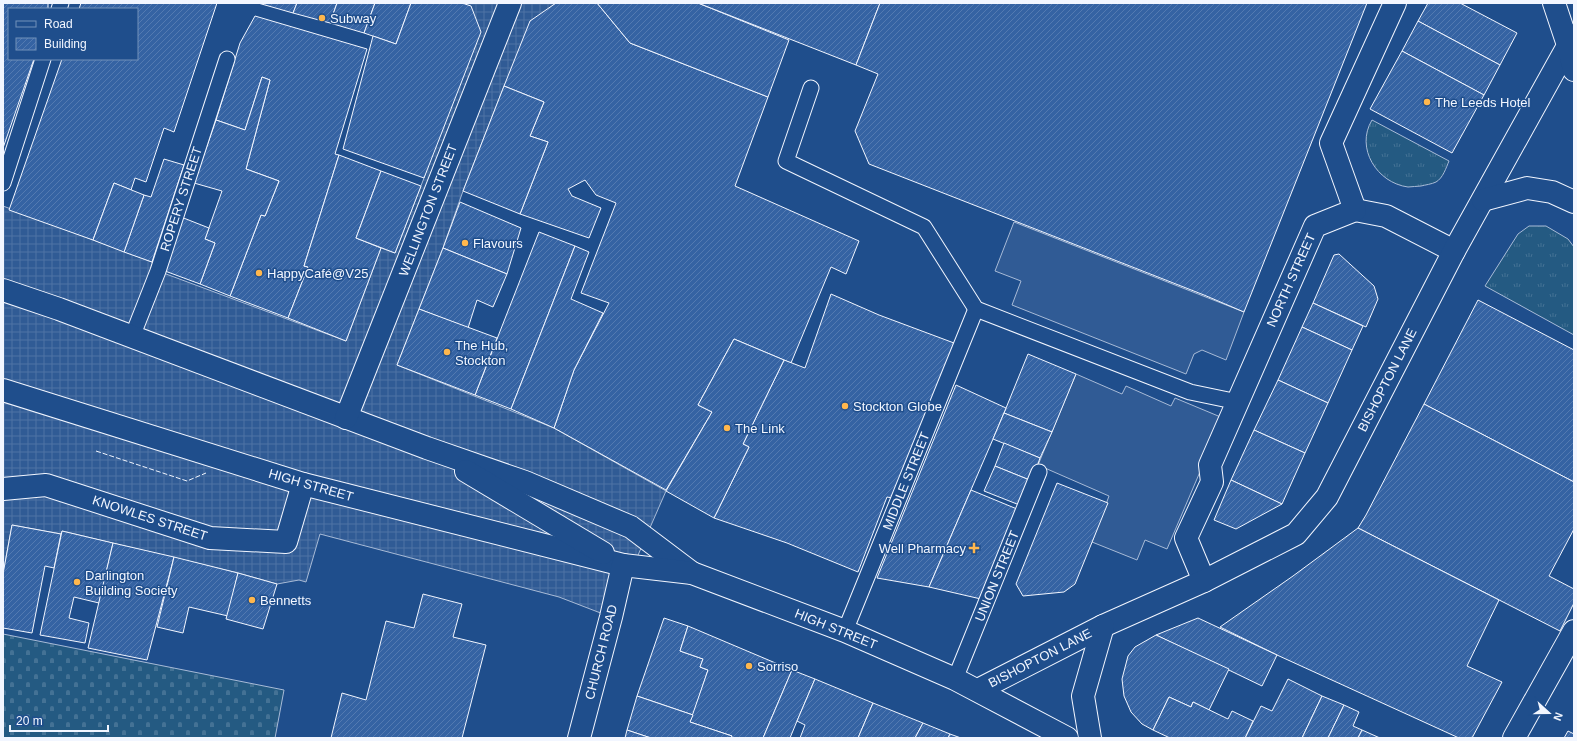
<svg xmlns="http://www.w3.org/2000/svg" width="1577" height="741" font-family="Arial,sans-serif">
<defs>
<pattern id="grass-tufts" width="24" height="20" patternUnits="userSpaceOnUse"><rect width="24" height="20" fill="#245a82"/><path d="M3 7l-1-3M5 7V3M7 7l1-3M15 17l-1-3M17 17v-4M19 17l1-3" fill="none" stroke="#447295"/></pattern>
<pattern id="cemetery-stones" width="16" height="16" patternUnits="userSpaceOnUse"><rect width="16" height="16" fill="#245a82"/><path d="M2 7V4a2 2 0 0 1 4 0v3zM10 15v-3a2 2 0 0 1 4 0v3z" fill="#447295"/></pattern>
<pattern id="plaza-grid" width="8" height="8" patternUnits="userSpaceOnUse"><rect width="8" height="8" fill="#305b95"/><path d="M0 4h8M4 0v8" fill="none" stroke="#4e73a5"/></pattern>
<pattern id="building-hatch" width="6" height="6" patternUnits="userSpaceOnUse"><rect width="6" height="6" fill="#3563a3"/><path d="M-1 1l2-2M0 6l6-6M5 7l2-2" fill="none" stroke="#537ab1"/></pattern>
</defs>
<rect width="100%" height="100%" fill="#1f4e8c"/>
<g fill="url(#grass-tufts)" stroke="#a8bbd7">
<path d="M1372,120L1449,161C1446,168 1443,178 1436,182C1432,184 1425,185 1421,186C1417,186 1412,187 1408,187C1377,183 1355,148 1372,120Z"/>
<polygon points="1529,226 1546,226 1568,239 1574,247 1574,335 1485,286 1518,234"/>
</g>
<polygon fill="url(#cemetery-stones)" stroke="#a8bbd7" points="3,634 284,690 275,738 3,738"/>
<g fill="#305b95" stroke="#a8bbd7">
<polygon points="1014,222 1244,312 1226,360 1202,350 1194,354 1186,374 1012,305 1021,281 995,271"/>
<polygon points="1076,374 1122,394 1126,386 1171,406 1175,398 1223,418 1167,549 1145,540 1137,560 1092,542 1109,496 1038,465"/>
</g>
<polygon fill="url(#plaza-grid)" stroke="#a8bbd7" points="462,3 556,3 504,86 463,191 443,248 397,365 554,428 666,491 611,617 559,597 320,534 306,582 299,580 277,584 238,573 62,531 61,534 12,525 3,574 3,206 152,262 158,271 346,341 381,248 395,253 424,178 471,7"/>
<g fill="url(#building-hatch)" stroke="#f2f6ff">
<polygon points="3,3 48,3 48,9 9,9 9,59 34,59 3,148"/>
<polygon points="81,3 217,3 174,132 164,128 146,182 135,178 131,190 114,183 93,240 9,210 62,59 137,59 137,9 79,9"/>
<polygon points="258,3 297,3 293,13"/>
<polygon points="297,3 337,3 330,23 293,13"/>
<polygon points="337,3 375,3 364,33 330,23"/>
<polygon points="375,3 411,3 396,44 364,33"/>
<polygon points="411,3 462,3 471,6 481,32 424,178 343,149 373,36 396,44"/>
<polygon points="556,3 597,3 630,43 768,97 735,186 859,241 846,274 831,267 791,363 734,339 698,405 712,412 666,490 554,428 574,370 609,303 581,293 616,203 596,195 585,180 568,189 572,196 601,208 589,238 520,214 548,142 530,136 544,102 504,86 530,21"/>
<polygon points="597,3 698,3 789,40 768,97 630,43"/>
<polygon points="698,3 880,3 856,65"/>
<polygon points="880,3 1367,3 1244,312 1204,295 869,164 855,131 878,74 856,65"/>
<polygon points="1428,3 1460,3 1517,33 1500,65 1418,21"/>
<polygon points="255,16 367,49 335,154 339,155 304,266 308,267 288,318 230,296 261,215 265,216 279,181 246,169 270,80 262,77 245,130 216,120 240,43"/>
<polygon points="1418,21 1500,65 1484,95 1402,51"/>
<polygon points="1402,51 1484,95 1452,153 1370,109"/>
<polygon points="262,77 270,80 246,169 279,181 265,216 261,215 230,296 200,284 215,243 205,239 222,191 194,183 216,120 245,130"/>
<polygon points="504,86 544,102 530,136 548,142 520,214 463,191"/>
<polygon points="339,155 381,171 356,238 381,248 346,341 288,318 308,267 304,266"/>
<polygon points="164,159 184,165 152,262 124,252 144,195 151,197"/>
<polygon points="381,171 421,186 395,253 356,238"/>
<polygon points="114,183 144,195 124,252 93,240"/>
<polygon points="460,202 521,228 507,274 443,248"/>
<polygon points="181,217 209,228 205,239 215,243 200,284 165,271"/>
<polygon points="539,232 575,246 511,409 475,395"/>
<polygon points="575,246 589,252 571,299 603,313 574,370 554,428 511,409"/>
<polygon points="443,248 507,274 493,307 477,300 468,328 419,309"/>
<polygon points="1339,254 1374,286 1378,299 1366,327 1313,303 1334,255"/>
<polygon points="831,294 879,315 954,343 892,498 887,497 858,572 787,543 714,518 749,447 743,444 784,360 805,368"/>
<polygon points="1478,300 1574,350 1574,482 1424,404"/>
<polygon points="1313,303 1363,326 1352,350 1302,327"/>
<polygon points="419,309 497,338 475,395 397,365"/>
<polygon points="1302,327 1352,350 1328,403 1278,380"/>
<polygon points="734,339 784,360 743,444 749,447 714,518 666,491 712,412 698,405"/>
<polygon points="1028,354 1076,374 1052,432 1004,413"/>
<polygon points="1278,380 1328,403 1305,453 1254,430"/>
<polygon points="956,385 1006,408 993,439 929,587 877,578"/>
<polygon points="1424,404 1574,482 1574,529 1549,576 1574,589 1574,603 1560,631 1358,528 1366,515"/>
<polygon points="1004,413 1052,432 1040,458 993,439"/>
<polygon points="1254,430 1305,453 1282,504 1231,480"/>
<polygon points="1004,443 1040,458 1032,481 995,466"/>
<polygon points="995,466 1032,481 1022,506 984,491"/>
<polygon points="1231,480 1282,504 1236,529 1214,520"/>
<polygon points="1057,483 1108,503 1075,584 1064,592 1023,596 1016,584"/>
<polygon points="971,490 1017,509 981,599 929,587"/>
<polygon points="12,525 61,534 54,568 45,566 32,633 3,628 3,574"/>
<polygon points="1358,528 1499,600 1467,666 1502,682 1472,738 1459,738 1277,655 1220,627 1293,576"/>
<polygon points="62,531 113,543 99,603 74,597 69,618 89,623 85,643 40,635"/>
<polygon points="113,543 174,557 147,660 88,648"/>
<polygon points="174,557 238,573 228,616 189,607 183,633 157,627"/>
<polygon points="238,573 277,584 263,629 226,619"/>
<polygon points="423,594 462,604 453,637 486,645 462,738 331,738 342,693 366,700 386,621 414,628"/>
<polygon points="664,618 688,626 680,651 703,659 700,667 708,670 693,715 637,696"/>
<polygon points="1198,618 1277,655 1262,686 1156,635"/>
<polygon points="688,626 792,670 763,738 731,738 732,736 690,722 708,670 700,667 703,659 680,651"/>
<polygon points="1156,635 1229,669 1209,710 1193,702 1191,707 1169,697 1153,730 1142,724 1131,712 1124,696 1122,679 1128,656 1135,647"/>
<polygon points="792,670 815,679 797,721 790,738 763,738"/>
<polygon points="815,679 873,703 858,738 800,738 805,725 797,721"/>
<polygon points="1288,679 1322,696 1302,738 1245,738 1261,706 1272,711"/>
<polygon points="637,696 693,715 690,722 732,736 731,738 651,738 627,730"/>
<polygon points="1322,696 1344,705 1328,738 1302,738"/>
<polygon points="1169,697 1191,707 1193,702 1228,719 1232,711 1253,721 1245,738 1170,738 1153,730"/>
<polygon points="873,703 923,723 915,738 858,738"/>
<polygon points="1344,705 1359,712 1353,726 1362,730 1358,738 1328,738"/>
<polygon points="923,723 950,734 948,738 915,738"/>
<polygon points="627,730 651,738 625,738"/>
<polygon points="1362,730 1380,738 1358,738"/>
<polygon points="1568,731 1574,734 1574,738 1564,738"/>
<polygon points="950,734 961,738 948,738"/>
</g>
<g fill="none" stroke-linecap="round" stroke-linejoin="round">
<g stroke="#f2f6ff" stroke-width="17">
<g id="lane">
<polyline points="59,9 61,3"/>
<polyline points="811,88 786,161 924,227 976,309 1190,392 1238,402"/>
<polyline points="3,183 43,59"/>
<polyline points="132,337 158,271 227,59"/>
<polyline points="845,631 976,309"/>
<polyline points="955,679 1039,472"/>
</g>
</g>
<g stroke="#f2f6ff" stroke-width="24">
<g id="street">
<polyline points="1355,210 1386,216 1454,251"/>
<polyline points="3,290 59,309 427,448 525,482 631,527 692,573"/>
<polyline points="3,390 303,484 623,565"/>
<polyline points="346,418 510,3"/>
<polyline points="466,471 603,553"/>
<polyline points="3,489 46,485 210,538 286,542 303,484"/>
<polyline points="1204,581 1186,538 1212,482 1210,465 1315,226 1355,210 1331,143 1395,3"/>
<polyline points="1514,738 1574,631"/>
</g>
</g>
<g stroke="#f2f6ff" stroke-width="24">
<g id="secondary">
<polyline points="978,690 1103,626 1204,581 1296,534 1327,497 1454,251 1574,35"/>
<polyline points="579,738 611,617 623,565 692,573 845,631 955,679 1067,738"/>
<polyline points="1090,738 1083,696 1103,626"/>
</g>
</g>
<g stroke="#f2f6ff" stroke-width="24">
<g id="primary">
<polyline points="1554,3 1568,45 1574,70"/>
<polyline points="1483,200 1527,188 1552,192 1574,202"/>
</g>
</g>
<use href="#lane" stroke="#1f4e8c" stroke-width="15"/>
<use href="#street" stroke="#1f4e8c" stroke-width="22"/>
<use href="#secondary" stroke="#1f4e8c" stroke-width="22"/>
<use href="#primary" stroke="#1f4e8c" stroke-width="22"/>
<polyline stroke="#f2f6ff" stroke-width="1" stroke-dasharray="5 2" stroke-linecap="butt" points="96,451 187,481 206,473"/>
</g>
<g fill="#ffb74d" stroke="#1f4e8c" stroke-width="1.5">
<circle cx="322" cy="18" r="4"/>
<circle cx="1427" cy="102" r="4"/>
<circle cx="465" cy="243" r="4"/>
<circle cx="259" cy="273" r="4"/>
<circle cx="447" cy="352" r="4"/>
<circle cx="845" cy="406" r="4"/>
<circle cx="727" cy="428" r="4"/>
<path d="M972 542h4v4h4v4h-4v4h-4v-4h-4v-4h4z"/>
<circle cx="77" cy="582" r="4"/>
<circle cx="252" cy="600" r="4"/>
<circle cx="749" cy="666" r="4"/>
</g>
<g text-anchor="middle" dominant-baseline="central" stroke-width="3" stroke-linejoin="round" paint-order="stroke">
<g font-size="13" fill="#f2f6ff" stroke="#1f4e8c" text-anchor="start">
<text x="330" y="18">Subway</text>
<text x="1435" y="102">The Leeds Hotel</text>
<text x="473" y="243">Flavours</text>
<text x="267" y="273">HappyCafé@V25</text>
<text x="455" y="345">The Hub,<tspan x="455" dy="15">Stockton</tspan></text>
<text x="853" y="406">Stockton Globe</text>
<text x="735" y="428">The Link</text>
<text x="966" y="548" text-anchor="end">Well Pharmacy</text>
<text x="85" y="575">Darlington<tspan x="85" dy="15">Building Society</tspan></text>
<text x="260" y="600">Bennetts</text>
<text x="757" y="666">Sorriso</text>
</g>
<g font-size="13" fill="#f2f6ff" stroke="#1f4e8c">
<text transform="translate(181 199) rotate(-72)">ROPERY STREET</text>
<text transform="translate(428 210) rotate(-69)">WELLINGTON STREET</text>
<text transform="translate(1291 280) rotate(-66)">NORTH STREET</text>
<text transform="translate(1387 380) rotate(-63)">BISHOPTON LANE</text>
<text transform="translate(906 481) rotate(-68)">MIDDLE STREET</text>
<text transform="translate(311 485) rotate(16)">HIGH STREET</text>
<text transform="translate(150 518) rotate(18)">KNOWLES STREET</text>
<text transform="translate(997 576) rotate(-68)">UNION STREET</text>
<text transform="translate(836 629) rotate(22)">HIGH STREET</text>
<text transform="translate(601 652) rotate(-76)">CHURCH ROAD</text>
<text transform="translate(1040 658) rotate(-27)">BISHOPTON LANE</text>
</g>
</g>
<rect width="1577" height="741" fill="none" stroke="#f2f6ff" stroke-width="8"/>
<rect x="8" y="8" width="130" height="52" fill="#1f4e8c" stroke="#7391ba"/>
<rect x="16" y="21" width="20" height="6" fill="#1f4e8c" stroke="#7391ba"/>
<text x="44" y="28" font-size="12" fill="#f2f6ff">Road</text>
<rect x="16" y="38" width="20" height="12" fill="url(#building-hatch)" stroke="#7391ba"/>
<text x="44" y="48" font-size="12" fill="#f2f6ff">Building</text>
<g transform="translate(1549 713) rotate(111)" stroke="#1f4e8c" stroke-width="3" paint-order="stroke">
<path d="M0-3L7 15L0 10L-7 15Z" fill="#f2f6ff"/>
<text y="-6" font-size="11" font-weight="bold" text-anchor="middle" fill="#f2f6ff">N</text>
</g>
<path d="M10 725v6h98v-6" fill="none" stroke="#f2f6ff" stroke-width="2"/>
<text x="16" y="725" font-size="12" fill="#f2f6ff" stroke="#1f4e8c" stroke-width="3" paint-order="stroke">20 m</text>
</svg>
